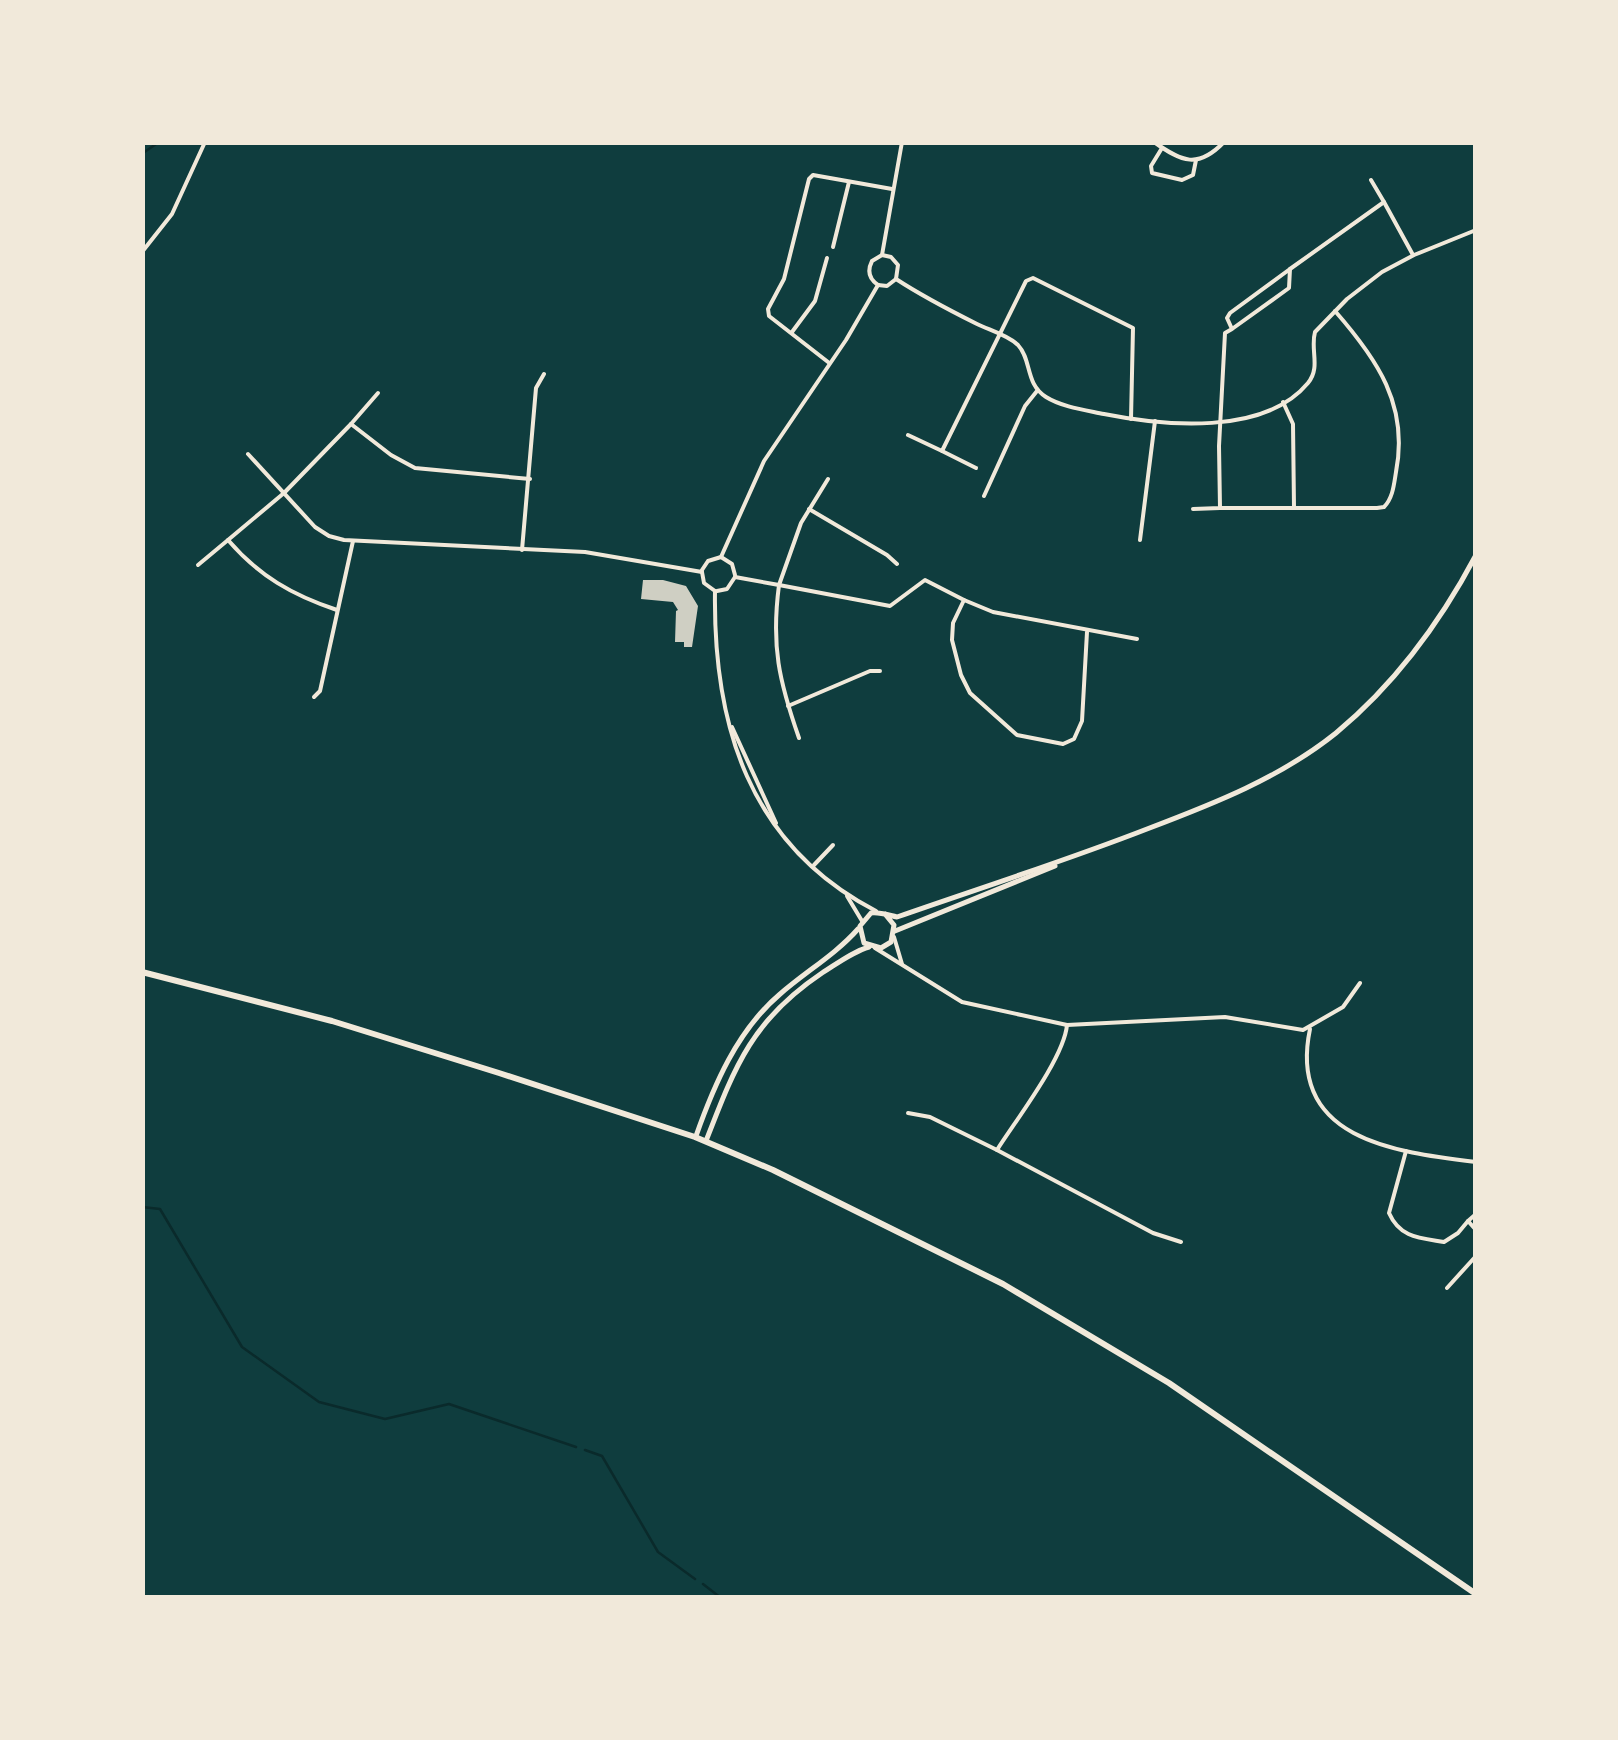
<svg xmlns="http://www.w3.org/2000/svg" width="1618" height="1740" font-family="Helvetica,sans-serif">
<rect width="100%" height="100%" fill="#0f3d3e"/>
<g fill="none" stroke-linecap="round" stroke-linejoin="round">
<g stroke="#0a2a2b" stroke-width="2.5">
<polyline points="143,153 159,142"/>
<polyline points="142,1207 160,1209 242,1347 319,1402 385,1419 449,1404 576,1447"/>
<polyline points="585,1450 602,1456 658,1552 695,1579"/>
<polyline points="703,1584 721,1598"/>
</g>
</g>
<polygon fill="#cfcfc3" points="643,580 663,580 686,586 698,606 692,647 684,647 684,642 675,642 676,611 678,610 673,602 641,599"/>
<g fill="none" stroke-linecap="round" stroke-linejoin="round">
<g stroke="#f1e9da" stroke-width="4">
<polyline points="1087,142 1094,142"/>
<path d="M1154,142C1182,162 1198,169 1224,142"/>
<polyline points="1162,148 1151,166 1152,173 1182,180 1193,175 1196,160"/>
<polyline points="1384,202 1413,255"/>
<polyline points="833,247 849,182"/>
<polyline points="142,252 172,214 205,142"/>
<polyline points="882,255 891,257 898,265 896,279"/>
<polyline points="1290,269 1384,202 1371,180"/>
<path d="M896,279C922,296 949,310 977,324C989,330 1008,335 1018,345C1032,360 1025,384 1046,397C1062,407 1085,410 1104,414C1164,426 1264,436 1308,383C1321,367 1310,350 1315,332L1347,299L1382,272L1414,255L1476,230"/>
<path d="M878,285C869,279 867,271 872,261L882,255L902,142"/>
<polyline points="878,285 887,286 896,279"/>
<polyline points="792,332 815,301 827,258"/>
<polyline points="828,362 769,316 768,309 784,279 809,179 813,175 892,189"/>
<polyline points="1283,402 1293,424 1294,508"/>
<polyline points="351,424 378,393"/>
<polyline points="908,435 942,451 1026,281 1033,278 1133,328 1131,419"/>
<polyline points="942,451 976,468"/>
<polyline points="248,454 315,527 329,536 344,540 585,552 702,572"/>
<polyline points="828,479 801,523 779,585 890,606 925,580 964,600 953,623 952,640 961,675 970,693 1017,735 1063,744 1074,739 1082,721 1087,632"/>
<polyline points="984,496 1025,406 1037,391"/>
<path d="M1220,508H1377L1384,507C1393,498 1394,484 1396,472C1409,405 1377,359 1335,311"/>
<polyline points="809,509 887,555 897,564"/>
<polyline points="1193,509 1220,508 1219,446 1225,333 1232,329 1289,288 1290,269 1230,313 1227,318 1232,329"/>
<polyline points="1140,540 1155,421"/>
<polyline points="522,550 536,388 544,374"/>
<polyline points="721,557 732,564 735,575"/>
<polyline points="198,565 228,540"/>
<polyline points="702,570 708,561 721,557 764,461 846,340 878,285"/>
<polyline points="702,572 704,583 715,591"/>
<path d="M735,577L779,585C771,646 779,681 799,738"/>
<path d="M715,591C713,725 749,845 876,911"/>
<polyline points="717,591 727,589 735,577"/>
<polyline points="964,600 993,612 1137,639"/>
<path d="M337,610C292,595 259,576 228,540L284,493L351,424L391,455L415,468L530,479"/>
<polyline points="314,697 320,691 353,541"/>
<polyline points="788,706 870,671 880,671"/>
<polyline points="732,727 776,823"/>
<polyline points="814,865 833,845"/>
<polyline points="847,896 862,921"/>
<polyline points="894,937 902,964"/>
<polyline points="875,948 962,1002 1067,1025 1225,1017 1303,1030 1343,1007 1360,983"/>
<path d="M1067,1025C1064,1058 1016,1120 997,1150L1153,1233L1181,1242"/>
<path d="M1310,1029C1287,1139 1394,1152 1476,1162"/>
<polyline points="908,1113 930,1117 997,1150"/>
<path d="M1406,1151L1389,1213C1400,1238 1420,1238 1444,1242L1458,1233L1468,1221"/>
<polyline points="1476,1214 1468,1221 1476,1230"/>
<polyline points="1447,1288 1476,1256"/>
</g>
<g stroke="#f1e9da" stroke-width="5">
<path d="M885,914L894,925L891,942L881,948L864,943L860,926L871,913C880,912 888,915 897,917C980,888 1065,861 1147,829C1213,804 1280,778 1336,733C1395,684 1440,623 1476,555"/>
<polyline points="895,931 1055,866"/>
<path d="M696,1136C714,1085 737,1031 779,995C805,972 835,955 858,929"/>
<path d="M706,1141C735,1066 752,1020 822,973C838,963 852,952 869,947"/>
</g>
<polyline stroke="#f1e9da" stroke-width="6" points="142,972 332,1021 499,1073 695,1137 773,1170 1003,1284 1169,1383 1476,1594"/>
</g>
<rect width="1618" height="1740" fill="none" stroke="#f1e9da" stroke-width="290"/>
</svg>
